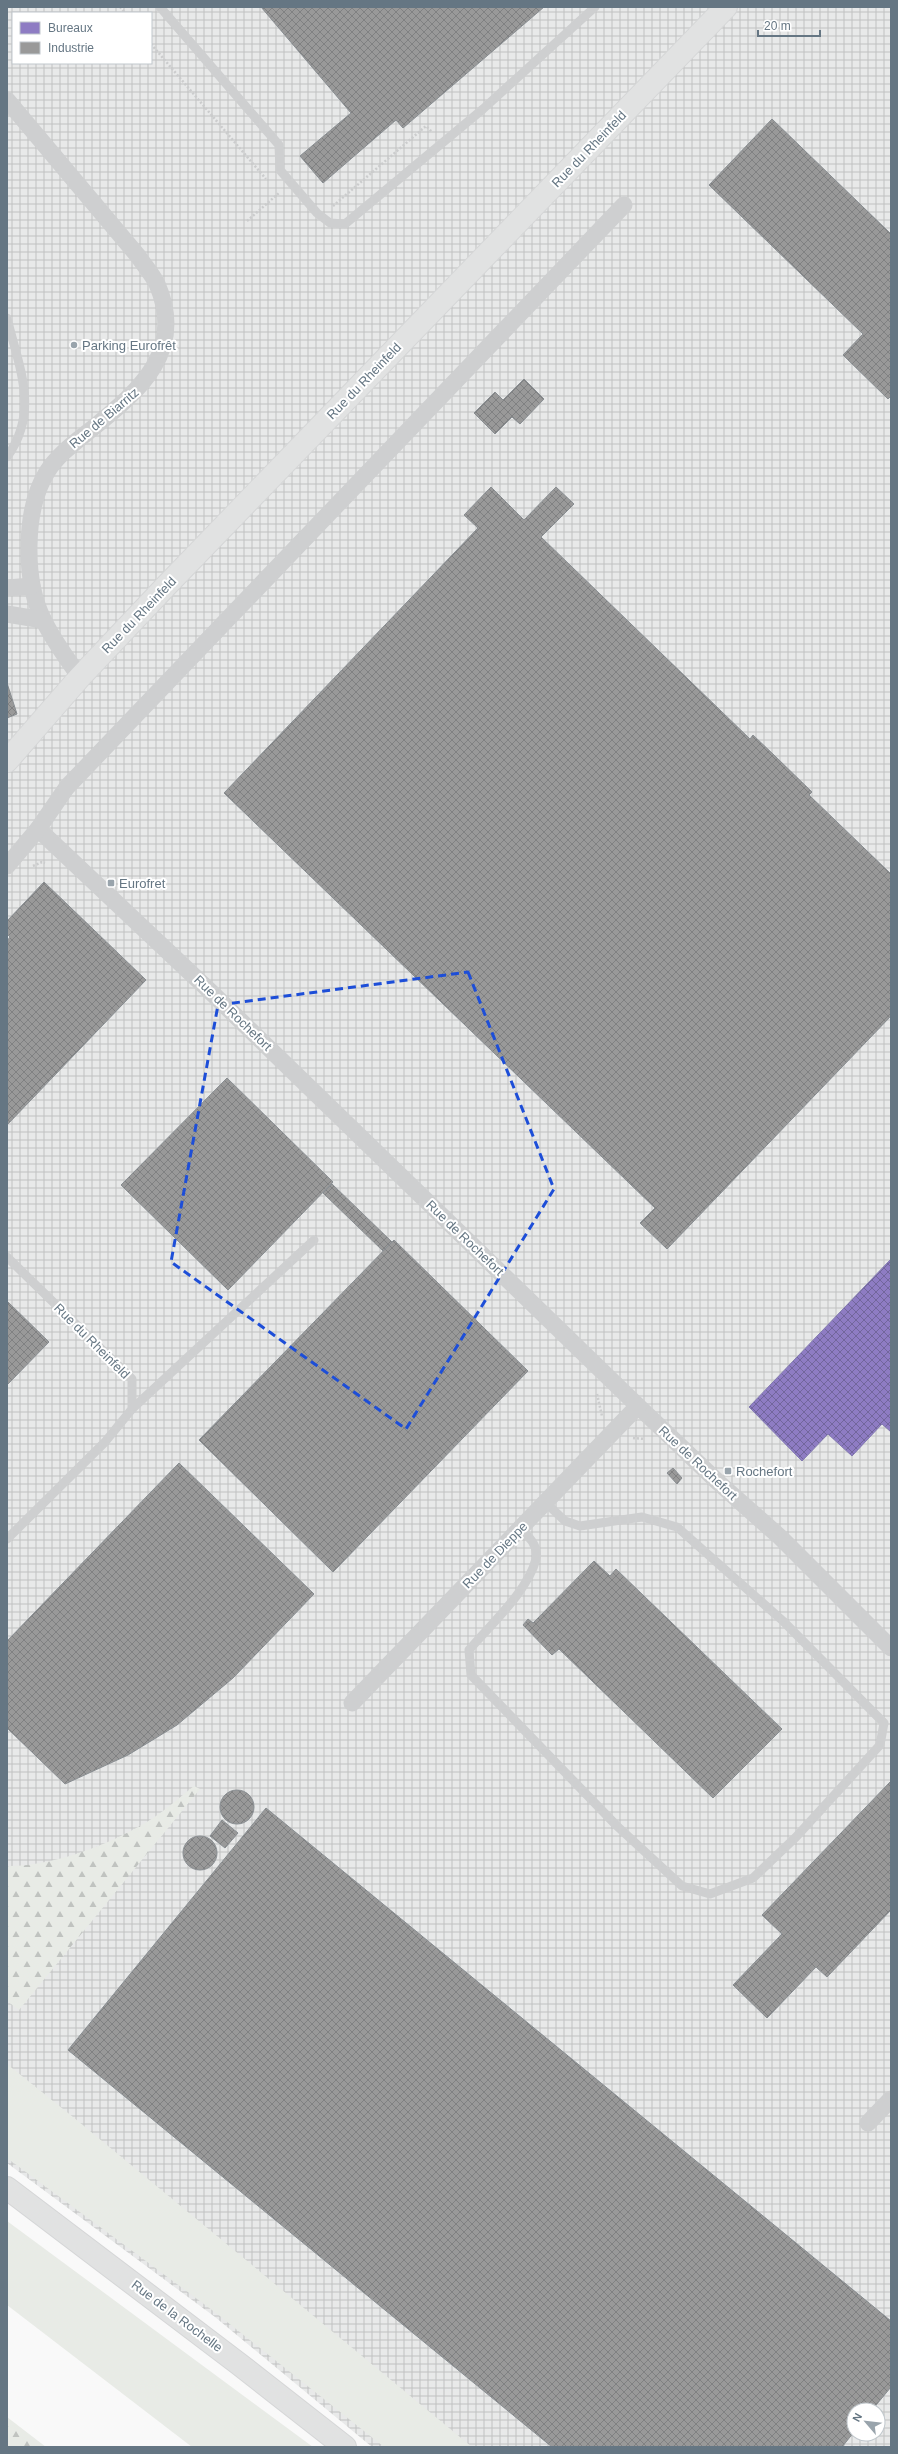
<svg xmlns="http://www.w3.org/2000/svg" width="898" height="2454" font-family="Helvetica,sans-serif">
<defs>
<pattern id="industrial-grid" width="8" height="8" patternUnits="userSpaceOnUse"><rect width="8" height="8" fill="#e8e9e9"/><path d="M0 4h8M4 0v8" fill="none" stroke="#c0c1c2"/></pattern>
<pattern id="forest-firs" width="22" height="20" patternUnits="userSpaceOnUse"><rect width="22" height="20" fill="#e8ebe6"/><path d="M5 1l3.5 6h-7zM16 11l3.5 6h-7z" fill="#c0c3c0"/></pattern>
<pattern id="offices-cross-hatch" width="8" height="8" patternUnits="userSpaceOnUse"><rect width="8" height="8" fill="#8e7cc3"/><path d="M0 0l8 8M0 8l8-8" fill="none" stroke="#72669c"/></pattern>
<pattern id="industry-cross-hatch" width="8" height="8" patternUnits="userSpaceOnUse"><rect width="8" height="8" fill="#999"/><path d="M0 0l8 8M0 8l8-8" fill="none" stroke="#808182"/></pattern>
</defs>
<rect width="100%" height="100%" fill="#f9f9f9"/>
<path fill="url(#industrial-grid)" fill-rule="evenodd" d="M7,7H891V2447H372L215,2317L7,2163ZM13,13H151V63H13ZM854,2410H878V2434H854Z"/>
<g fill="#e8ebe6">
<polygon points="7,2064 73,2117 472,2447 384,2447 216,2313 7,2158"/>
<polygon points="7,2221 313,2447 192,2447 7,2305"/>
</g>
<g fill="url(#forest-firs)">
<path d="M194,1786L200,1789L19,2010L7,2001V1866C53,1867 118,1842 156,1816C169,1807 181,1796 194,1786Z"/>
<polygon points="7,2417 46,2447 7,2447"/>
</g>
<polygon fill="url(#offices-cross-hatch)" stroke="#827ab0" points="891,1259 891,1432 882,1424 852,1456 828,1434 802,1461 749,1407"/>
<g fill="url(#industry-cross-hatch)" stroke="#898e92">
<polygon points="261,7 544,7 403,128 396,120 323,183 300,156 351,113"/>
<polygon points="772,119 891,234 891,396 888,399 843,355 863,334 709,185"/>
<polygon points="524,379 544,399 520,424 512,417 495,434 474,413 495,392 503,400"/>
<polygon points="491,487 524,520 556,487 574,504 541,537 750,739 753,735 775,756 812,792 809,795 891,874 891,1016 667,1249 640,1223 655,1208 224,793 478,528 464,515"/>
<polygon points="7,683 17,714 7,718"/>
<polygon points="44,882 146,980 7,1125 7,941 10,937 7,934 7,921"/>
<polygon points="227,1078 333,1182 228,1290 121,1185"/>
<polygon points="332,1184 392,1242 383,1251 323,1193"/>
<polygon points="394,1240 528,1371 333,1572 199,1440"/>
<polygon points="7,1301 49,1342 7,1385"/>
<polygon points="179,1463 314,1594 233,1678 177,1725 128,1755 65,1784 7,1728 7,1641"/>
<polygon points="673,1468 682,1478 677,1484 667,1473"/>
<polygon points="594,1561 610,1576 616,1569 782,1729 713,1798 559,1649 552,1655 523,1625 528,1619 533,1623"/>
<polygon points="891,1781 891,1910 827,1977 816,1967 767,2018 733,1985 782,1934 762,1915"/>
<circle cx="237" cy="1807" r="17"/>
<polygon points="266,1808 891,2321 891,2387 872,2410 854,2410 854,2432 842,2447 552,2447 68,2050"/>
<polygon points="222,1820 238,1833 225,1848 210,1836"/>
<circle cx="200" cy="1853" r="17"/>
</g>
<g fill="none" stroke-linecap="round" stroke-linejoin="round">
<g stroke="#d5d6d7" stroke-width="24">
<g id="secondary">
<polyline points="7,761 80,677 166,586 726,7"/>
<polyline points="7,2188 239,2364 345,2447"/>
</g>
</g>
<g stroke="#cbcccd" stroke-width="2.5" stroke-dasharray="2 2" stroke-linecap="butt">
<polyline points="120,7 125,13"/>
<polyline points="151,44 266,179"/>
<polyline points="333,206 426,126 432,132"/>
<polyline points="247,221 279,193"/>
<polyline points="33,866 42,862 45,863"/>
<polyline points="597,1394 602,1416"/>
<polyline points="633,1438 645,1439"/>
</g>
<g stroke="#cecfd0" stroke-width="9">
<polyline points="160,7 279,145 280,170 317,213 330,223 345,224 483,109 595,7"/>
<path d="M7,318C19,368 40,411 7,457"/>
<polyline points="7,1257 132,1379 132,1409 105,1442 7,1539"/>
<polyline points="132,1409 314,1240"/>
<path d="M520,1529C529,1536 539,1546 536,1559C528,1591 490,1625 469,1650L471,1675L617,1826L682,1886L710,1894L753,1878L796,1837L880,1745L884,1723L783,1621L677,1527L642,1517L580,1526L565,1521L545,1502"/>
</g>
<g stroke="#cecfd0" stroke-width="17">
<path d="M7,100L138,256C144,265 152,274 157,284C186,351 140,390 93,428C77,441 58,454 47,472C24,509 23,581 44,621C53,640 67,659 80,677"/>
<polyline points="7,588 32,586"/>
<polyline points="7,614 43,620"/>
<polyline points="38,829 214,995 638,1406 719,1483 780,1537 891,1648"/>
<polyline points="7,866 38,829 67,787 624,205"/>
<polyline points="352,1703 638,1406"/>
<polyline points="868,2123 891,2099"/>
</g>
<use href="#secondary" stroke="#e1e2e2" stroke-width="22"/>
</g>
<path fill="none" stroke="#1d4ed8" stroke-width="3" stroke-dasharray="8 5" stroke-linejoin="round" d="M468,972L554,1189L406,1429L171,1262L218,1005Z"/>
<g fill="#99a4ac" stroke="#fff" stroke-width="1.5">
<circle cx="74" cy="345" r="4"/>
<rect x="107" y="879" width="8" height="8" rx="2"/>
<rect x="724" y="1467" width="8" height="8" rx="2"/>
</g>
<g text-anchor="middle" dominant-baseline="central" stroke-width="4" stroke-linejoin="round" paint-order="stroke">
<g font-size="13" fill="#657683" stroke="#fff">
<text transform="translate(589 149) rotate(-46)">Rue du Rheinfeld</text>
<text transform="translate(364 381) rotate(-46)">Rue du Rheinfeld</text>
<text transform="translate(104 418) rotate(-40)">Rue de Biarritz</text>
<text transform="translate(139 615) rotate(-46)">Rue du Rheinfeld</text>
<text transform="translate(233 1013) rotate(44)">Rue de Rochefort</text>
<text transform="translate(465 1238) rotate(44)">Rue de Rochefort</text>
<text transform="translate(92 1341) rotate(45)">Rue du Rheinfeld</text>
<text transform="translate(698 1463) rotate(43)">Rue de Rochefort</text>
<text transform="translate(495 1555) rotate(-46)">Rue de Dieppe</text>
<text transform="translate(177 2316) rotate(37)">Rue de la Rochelle</text>
</g>
<g font-size="13" fill="#657683" stroke="#fff" text-anchor="start">
<text x="82" y="345">Parking Eurofrêt</text>
<text x="119" y="883">Eurofret</text>
<text x="736" y="1471">Rochefort</text>
</g>
</g>
<rect width="898" height="2454" fill="none" stroke="#657683" stroke-width="16"/>
<rect x="12" y="12" width="140" height="52" fill="#ffffff" stroke="#c1c8cd"/>
<rect x="20" y="22" width="20" height="12" fill="#8e7cc3" stroke="#c1c8cd"/>
<text x="48" y="32" font-size="12" fill="#657683">Bureaux</text>
<rect x="20" y="42" width="20" height="12" fill="#999999" stroke="#c1c8cd"/>
<text x="48" y="52" font-size="12" fill="#657683">Industrie</text>
<g transform="translate(866 2422) rotate(298)"><circle r="19" fill="#ffffff" stroke="#c1c8cd"/>
<path d="M0-3L7 15L0 10L-7 15Z" fill="#99a4ac"/>
<text y="-6" font-size="11" font-weight="bold" text-anchor="middle" fill="#657683">N</text>
</g>
<path d="M758 30v6h62v-6" fill="none" stroke="#657683" stroke-width="2"/>
<text x="764" y="30" font-size="12" fill="#657683" stroke="#ffffff" stroke-width="3" paint-order="stroke">20 m</text>
</svg>
